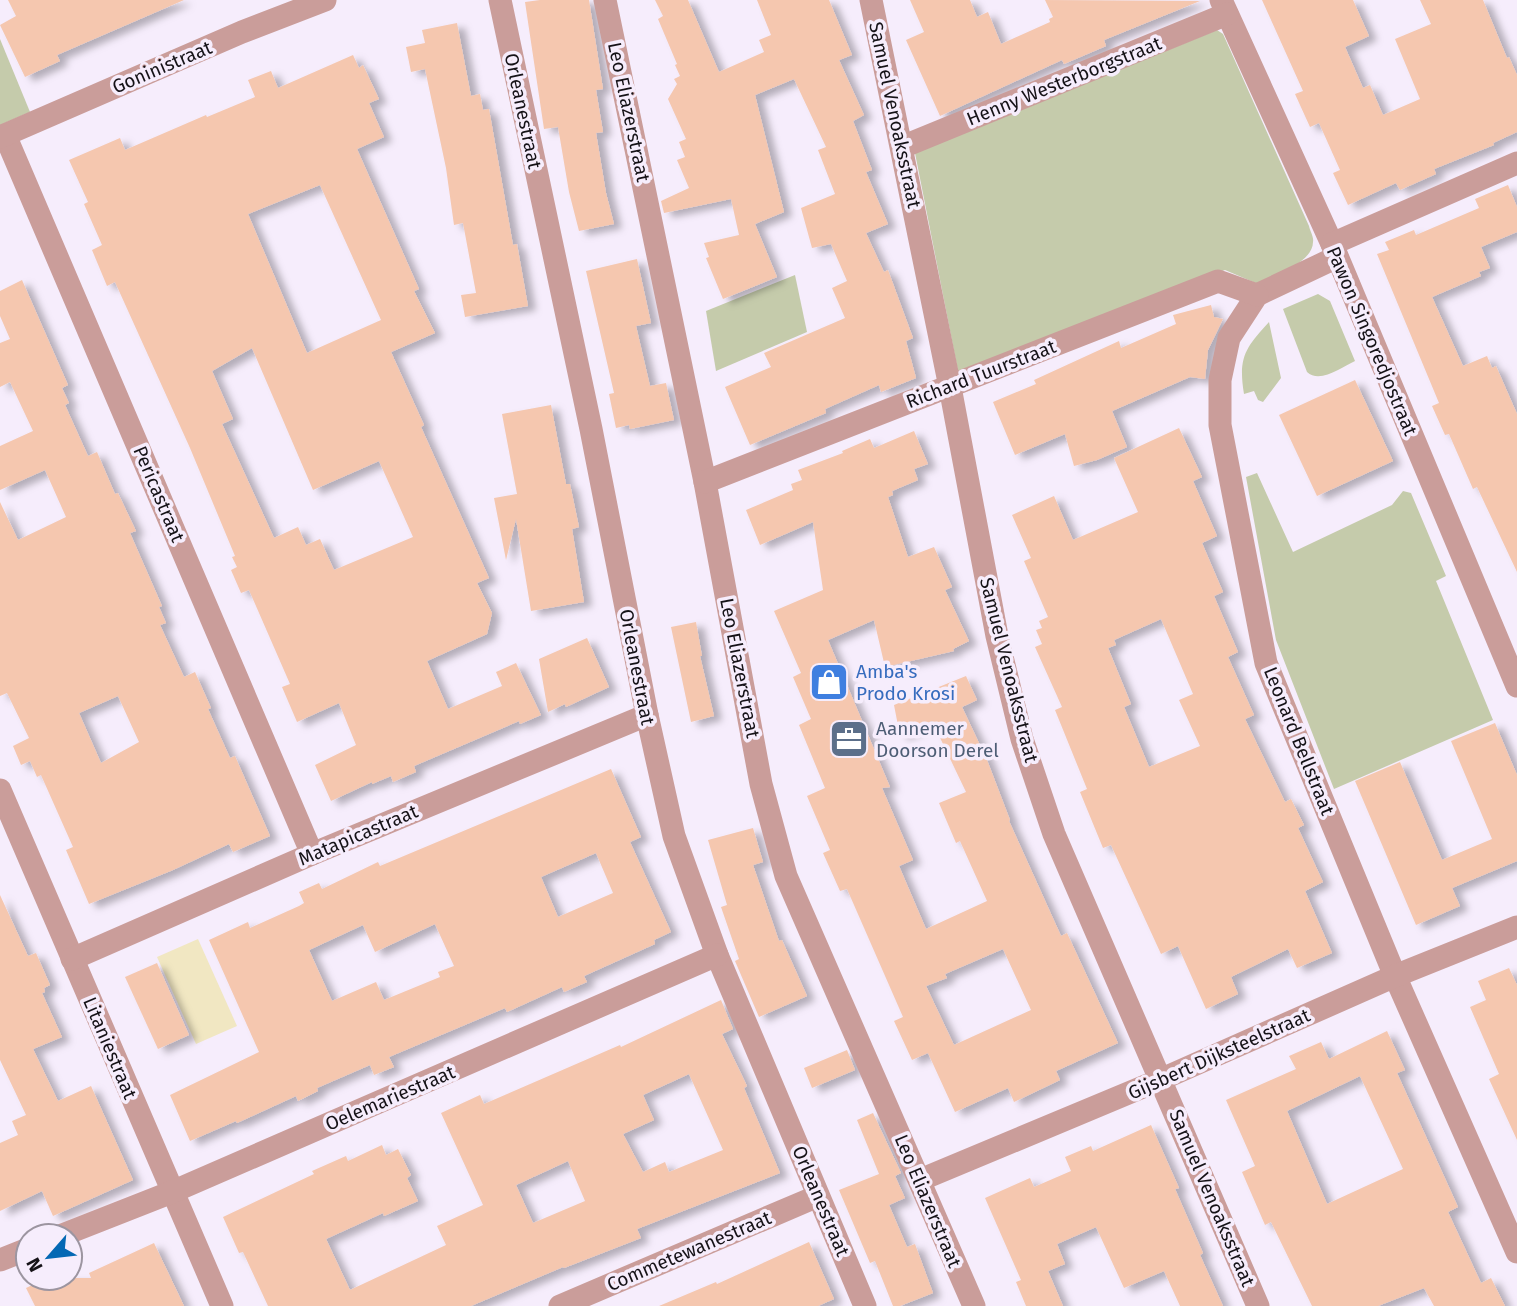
<svg xmlns="http://www.w3.org/2000/svg" width="1517" height="1306" font-family="'Fira Sans',sans-serif">
<defs>
<filter id="shadow"><feDropShadow dx="8" dy="4.5" stdDeviation="3.5" flood-color="#0004"/></filter>
</defs>
<rect width="100%" height="100%" fill="#f6edfc"/>
<g fill="#c5cbab">
<path d="M1217,30L1223,34L1309,226C1310,231 1314,237 1313,242C1313,263 1273,276 1258,284L1225,270L958,371L915,153Z"/>
<polygon points="0,39 30,112 0,125"/>
<polygon points="795,275 807,332 716,371 706,311"/>
<path d="M1318,294L1330,301L1355,361C1342,367 1320,384 1307,372L1283,309Z"/>
<path d="M1269,322L1281,378L1263,402L1258,400L1254,391L1244,394C1238,358 1245,348 1269,322Z"/>
<polygon points="1257,473 1293,552 1392,505 1403,491 1411,493 1446,576 1436,581 1493,720 1334,789 1276,640 1246,477"/>
</g>
<polygon fill="#f1e7c2" points="198,939 237,1026 196,1044 157,957"/>
<g fill="#f5c7af" fill-rule="evenodd" filter="url(#shadow)">
<polygon points="8,0 184,0 57,55 60,61 25,77 0,25 16,16"/>
<polygon points="540,0 589,0 603,89 596,90 603,132 596,133 606,193 614,224 579,231 569,192 558,127 544,129 525,2"/>
<polygon points="655,0 688,0 719,72 764,52 759,40 771,35 757,0 829,0 852,55 839,60 864,115 853,121 872,170 866,172 888,224 866,233 884,272 888,270 913,338 906,341 916,378 881,392 879,385 825,409 826,413 750,445 725,387 771,367 764,353 845,318 832,288 847,281 831,244 812,248 801,208 835,194 818,150 826,147 794,79 755,95 784,212 755,224 777,277 723,299 706,258 709,257 704,243 739,235 731,199 664,213 661,201 689,188 677,160 685,157 679,142 686,139 668,99 677,84 674,79 680,76 675,65 677,64 658,19 663,16"/>
<polygon points="910,0 970,0 977,17 988,12 1001,44 1050,22 1049,19 1053,17 1045,0 1200,1 1104,40 1106,46 1064,64 1062,60 940,116 906,40 924,32"/>
<polygon points="1262,0 1353,0 1369,36 1345,47 1363,88 1370,85 1383,115 1420,99 1395,39 1431,24 1420,0 1483,0 1507,58 1509,57 1517,75 1517,132 1493,143 1494,145 1434,169 1436,174 1400,190 1396,183 1348,205 1333,173 1340,170 1319,123 1310,127 1295,94 1303,91"/>
<polygon points="457,23 471,96 480,94 483,110 489,109 513,245 517,244 528,306 465,317 461,295 476,293 463,223 454,225 446,168 425,69 411,72 406,47 425,43 422,30"/>
<path d="M353,55L359,68L363,65L379,99L369,103L384,137L357,149L419,289L414,291L435,333L391,352L424,425L421,427L489,578L477,583L492,613L487,634L427,661L448,709L502,686L496,672L516,663L541,715L520,724L519,721L414,766L416,772L393,782L391,776L372,784V782L331,801L315,765L356,745L339,703L297,722L282,687L290,684L249,590L241,593L231,570L237,567L232,557L235,556L190,448L115,282L107,286L92,250L102,245L84,204L88,202L69,160L120,138L125,150L206,115L207,117L255,97L248,80L271,71L278,88ZM320,185L381,320L307,353L248,214ZM252,348L313,490L379,461L413,537L334,570L320,539L306,545L298,527L274,538L222,424L233,419L212,371Z"/>
<polygon points="1508,185 1517,207 1517,232 1481,247 1490,268 1479,272 1481,276 1432,297 1463,366 1487,356 1492,368 1496,366 1517,414 1517,572 1477,487 1473,489 1449,434 1445,435 1432,406 1439,403 1377,254 1389,250 1385,242 1414,230 1416,235 1479,208 1475,199"/>
<polygon points="637,259 651,323 636,326 650,386 666,383 674,420 630,429 629,425 616,428 609,394 614,393 586,271"/>
<path d="M22,280L68,385L62,388L69,403L65,405L88,456L97,452L115,494L118,493L136,531L130,533L162,606L159,607L166,623L160,625L184,677L195,672L211,708L208,709L230,758L235,756L270,836L233,852L229,844L173,870L89,904L66,850L73,847L41,775L37,777L30,761L21,765L13,746L29,738L7,693L0,696V502L18,540L66,517L45,470L0,490V446L33,431L10,382L0,387V343L10,339L0,316V291ZM118,696L139,742L101,763L79,713Z"/>
<polygon points="1211,305 1214,317 1223,319 1208,350 1205,379 1190,377 1112,411 1127,447 1097,460 1074,466 1065,434 1015,455 993,402 1036,384 1034,380 1119,341 1121,348 1176,324 1173,315"/>
<polygon points="1355,380 1393,461 1317,496 1279,415"/>
<polygon points="551,405 566,484 570,484 579,527 572,529 584,602 531,611 516,519 506,560 494,498 517,494 502,414"/>
<path d="M1179,428L1202,477L1193,481L1217,536L1202,543L1223,592L1214,596L1238,652L1228,657L1254,715L1245,719L1285,802L1291,799L1304,825L1298,828L1323,882L1305,891L1332,953L1297,968L1288,949L1231,977L1238,994L1206,1009L1178,946L1161,954L1111,845L1103,848L1080,792L1087,789L1055,710L1062,707L1035,647L1042,644L1036,630L1042,628L1039,621L1048,617L1024,561L1031,558L1012,515L1054,496L1073,540L1138,512L1114,458ZM1161,619L1193,694L1179,700L1200,746L1149,767L1124,707L1131,704L1108,648L1116,645L1114,640Z"/>
<path d="M914,431L928,464L914,469L918,480L892,491L893,495L888,497L908,557L934,547L952,587L945,590L969,641L953,649L954,651L885,667L874,620L828,640L890,787L882,788L913,860L899,866L926,929L987,901L960,841L956,843L939,803L966,792L932,721L900,736L894,705L966,676L977,700L962,707L987,760L1010,820L1009,821L1061,936L1067,933L1118,1043L1056,1071L1060,1080L1014,1102L1008,1088L955,1112L928,1053L912,1060L894,1021L903,1017L847,889L840,891L823,853L830,850L807,796L825,788L799,725L811,719L793,677L801,673L774,611L823,590L813,522L760,545L746,510L793,490L791,484L802,480L798,470L843,453L842,451L870,439L874,448ZM1003,949L1031,1010L954,1045L926,986L947,978L945,974Z"/>
<polygon points="696,622 702,656 700,656 714,716 691,722 671,627"/>
<polygon points="587,638 609,687 566,707 565,704 548,712 539,659"/>
<polygon points="1495,723 1517,775 1517,861 1452,888 1460,906 1416,925 1355,781 1400,762 1442,860 1492,839 1451,741"/>
<path d="M611,769L641,837L630,842L671,932L654,940L655,944L584,976L587,982L564,992L562,987L507,1012L505,1008L389,1057L394,1067L374,1075L370,1065L317,1088L318,1091L298,1101L296,1096L237,1123L236,1121L190,1141L170,1095L259,1052L209,940L248,922L250,928L299,906L304,903L299,892L319,883L322,889L378,862L380,866ZM596,853L613,893L558,917L541,877ZM435,924L454,966L438,972L440,977L384,1000L376,982L332,1001L309,950L363,925L375,952Z"/>
<polygon points="753,828 763,862 753,865 779,941 782,940 807,996 759,1017 735,961 739,959 721,907 727,905 708,840"/>
<polygon points="0,895 28,956 36,953 50,985 44,988 45,992 42,993 62,1037 33,1049 58,1101 91,1086 133,1180 53,1216 42,1191 0,1211 0,1143 18,1135 12,1121 26,1115 0,1060"/>
<polygon points="157,963 189,1035 158,1049 125,977"/>
<polygon points="1509,968 1517,985 1517,1140 1489,1079 1499,1074 1470,1007 1486,1000 1478,981"/>
<path d="M721,1000L733,1029L722,1034L747,1086L744,1088L780,1173L637,1229L641,1238L564,1268L563,1267L471,1306H268L243,1252L239,1253L223,1217L314,1174L312,1171L346,1156L348,1161L382,1145L386,1155L398,1149L411,1175L407,1178L418,1201L384,1216L383,1213L326,1239L350,1290L446,1245L437,1226L483,1205L441,1113L480,1095L484,1104L620,1045L621,1047ZM689,1074L723,1150L669,1172L665,1162L643,1172L623,1134L654,1120L643,1095ZM568,1161L585,1201L533,1223L516,1185Z"/>
<path d="M1387,1031L1405,1070L1397,1073L1458,1207L1448,1212L1481,1283L1491,1278L1505,1306H1434L1424,1288L1378,1306H1312L1271,1222L1265,1225L1242,1172L1255,1166L1226,1100L1296,1069L1289,1056L1321,1042L1329,1059ZM1360,1076L1403,1169L1327,1204L1287,1111Z"/>
<polygon points="847,1050 855,1070 812,1088 804,1068"/>
<polygon points="873,1113 901,1173 895,1176 905,1198 889,1205 907,1247 915,1244 933,1293 900,1306 893,1306 875,1261 870,1263 839,1190 879,1174 857,1120"/>
<polygon points="1151,1125 1179,1188 1175,1189 1203,1253 1200,1255 1223,1306 1180,1306 1164,1271 1124,1288 1096,1227 1057,1244 1065,1264 1048,1271 1063,1306 1026,1306 1016,1282 1021,1280 985,1198 1030,1178 1034,1187 1071,1171 1065,1157 1091,1146 1093,1151"/>
<polygon points="809,1242 834,1299 818,1306 659,1306 716,1282 717,1284"/>
<polygon points="154,1243 184,1306 35,1306 26,1288 47,1278 91,1278 89,1273"/>
</g>
<g fill="none" stroke-linecap="round" stroke-linejoin="round">
<g stroke="#ca9d9a" stroke-width="23">
<polyline points="500,0 591,429 647,715 674,836 717,955 865,1306"/>
<polyline points="605,0 705,482 761,784 786,876 974,1306"/>
<polyline points="871,0 950,387 997,636 1022,739 1054,834 1258,1306"/>
<polyline points="1221,0 1332,244 1517,686"/>
<polyline points="5,135 312,854"/>
<polyline points="0,137 242,32 325,0"/>
<polyline points="902,147 1227,14"/>
<polyline points="1332,244 1517,163"/>
<polyline points="1337,257 1257,295 1229,338 1220,380 1220,425 1266,663 1395,976 1517,1252"/>
<polyline points="705,482 1218,281 1257,295"/>
<polyline points="0,790 222,1306"/>
<polyline points="72,959 312,854 647,715"/>
<polyline points="920,1180 1162,1079 1395,976 1517,927"/>
<polyline points="60,1236 172,1192 717,955"/>
<polyline points="0,1260 28,1249"/>
<polyline points="560,1306 818,1196"/>
</g>
</g>
<defs>
<g id="shop-square" transform="scale(2.0125)"><rect x="-9" y="-9" width="18" height="18" rx="4" fill="#3f7fe0" stroke="#f6edfc"/><path d="M-5-2.5h2.3a2.7 3.5 0 0 1 5.4 0H5L5.5 6h-11ZM-1.5-2.5h3a1.5 2.3 0 0 0-3 0Z" fill="#fff"/></g>
<g id="office-square" transform="scale(2.0125)"><rect x="-9" y="-9" width="18" height="18" rx="4" fill="#5c6f8a" stroke="#f6edfc"/><path d="M-6-3h4V-5.5h4V-3h4V5H-6ZM-1-4.5V-3h2v-1.5ZM-6 0V1H6V0Z" fill="#fff"/></g>
</defs>
<g fill-rule="evenodd">
<use href="#shop-square" x="829" y="682"/>
<use href="#office-square" x="849" y="739"/>
</g>
<g text-anchor="middle" dominant-baseline="central" stroke-width="7" stroke-linejoin="round" paint-order="stroke">
<g font-size="19" fill="#151217" stroke="#f6edfc">
<text transform="translate(162 67) rotate(-23)">Goninistraat</text>
<text transform="translate(1064 81) rotate(-22)">Henny Westerborgstraat</text>
<text transform="translate(523 111) rotate(78)">Orleanestraat</text>
<text transform="translate(629 112) rotate(78)">Leo Eliazerstraat</text>
<text transform="translate(895 115) rotate(78)">Samuel Venoaksstraat</text>
<text transform="translate(1372 341) rotate(67)">Pawon Singoredjostraat</text>
<text transform="translate(981 374) rotate(-21)">Richard Tuurstraat</text>
<text transform="translate(159 494) rotate(67)">Pericastraat</text>
<text transform="translate(637 667) rotate(79)">Orleanestraat</text>
<text transform="translate(740 668) rotate(79)">Leo Eliazerstraat</text>
<text transform="translate(1009 670) rotate(76)">Samuel Venoaksstraat</text>
<text transform="translate(1299 741) rotate(68)">Leonard Bellstraat</text>
<text transform="translate(358 835) rotate(-23)">Matapicastraat</text>
<text transform="translate(110 1048) rotate(67)">Litaniestraat</text>
<text transform="translate(1219 1054) rotate(-24)">Gijsbert Dijksteelstraat</text>
<text transform="translate(390 1098) rotate(-23)">Oelemariestraat</text>
<text transform="translate(1212 1198) rotate(67)">Samuel Venoaksstraat</text>
<text transform="translate(821 1201) rotate(67)">Orleanestraat</text>
<text transform="translate(928 1201) rotate(67)">Leo Eliazerstraat</text>
<text transform="translate(689 1251) rotate(-23)">Commetewanestraat</text>
</g>
<g font-size="19" fill="#366cbe" stroke="#f6edfc" text-anchor="start">
<text x="856" y="671">Amba's<tspan x="856" dy="22">Prodo Krosi</tspan></text>
</g>
<g font-size="19" fill="#4e5e75" stroke="#f6edfc" text-anchor="start">
<text x="876" y="728">Aannemer<tspan x="876" dy="22">Doorson Derel</tspan></text>
</g>
</g>
<g transform="translate(49 1257) rotate(242)"><circle r="33" fill="#f6edfc" stroke="#9c95a0" stroke-width="2"/>
<path d="M0-5L12 26L0 18L-12 26Z" fill="#0468b4"/>
<text y="-10" font-size="19" font-weight="bold" text-anchor="middle" fill="#151217">N</text>
</g>
</svg>
